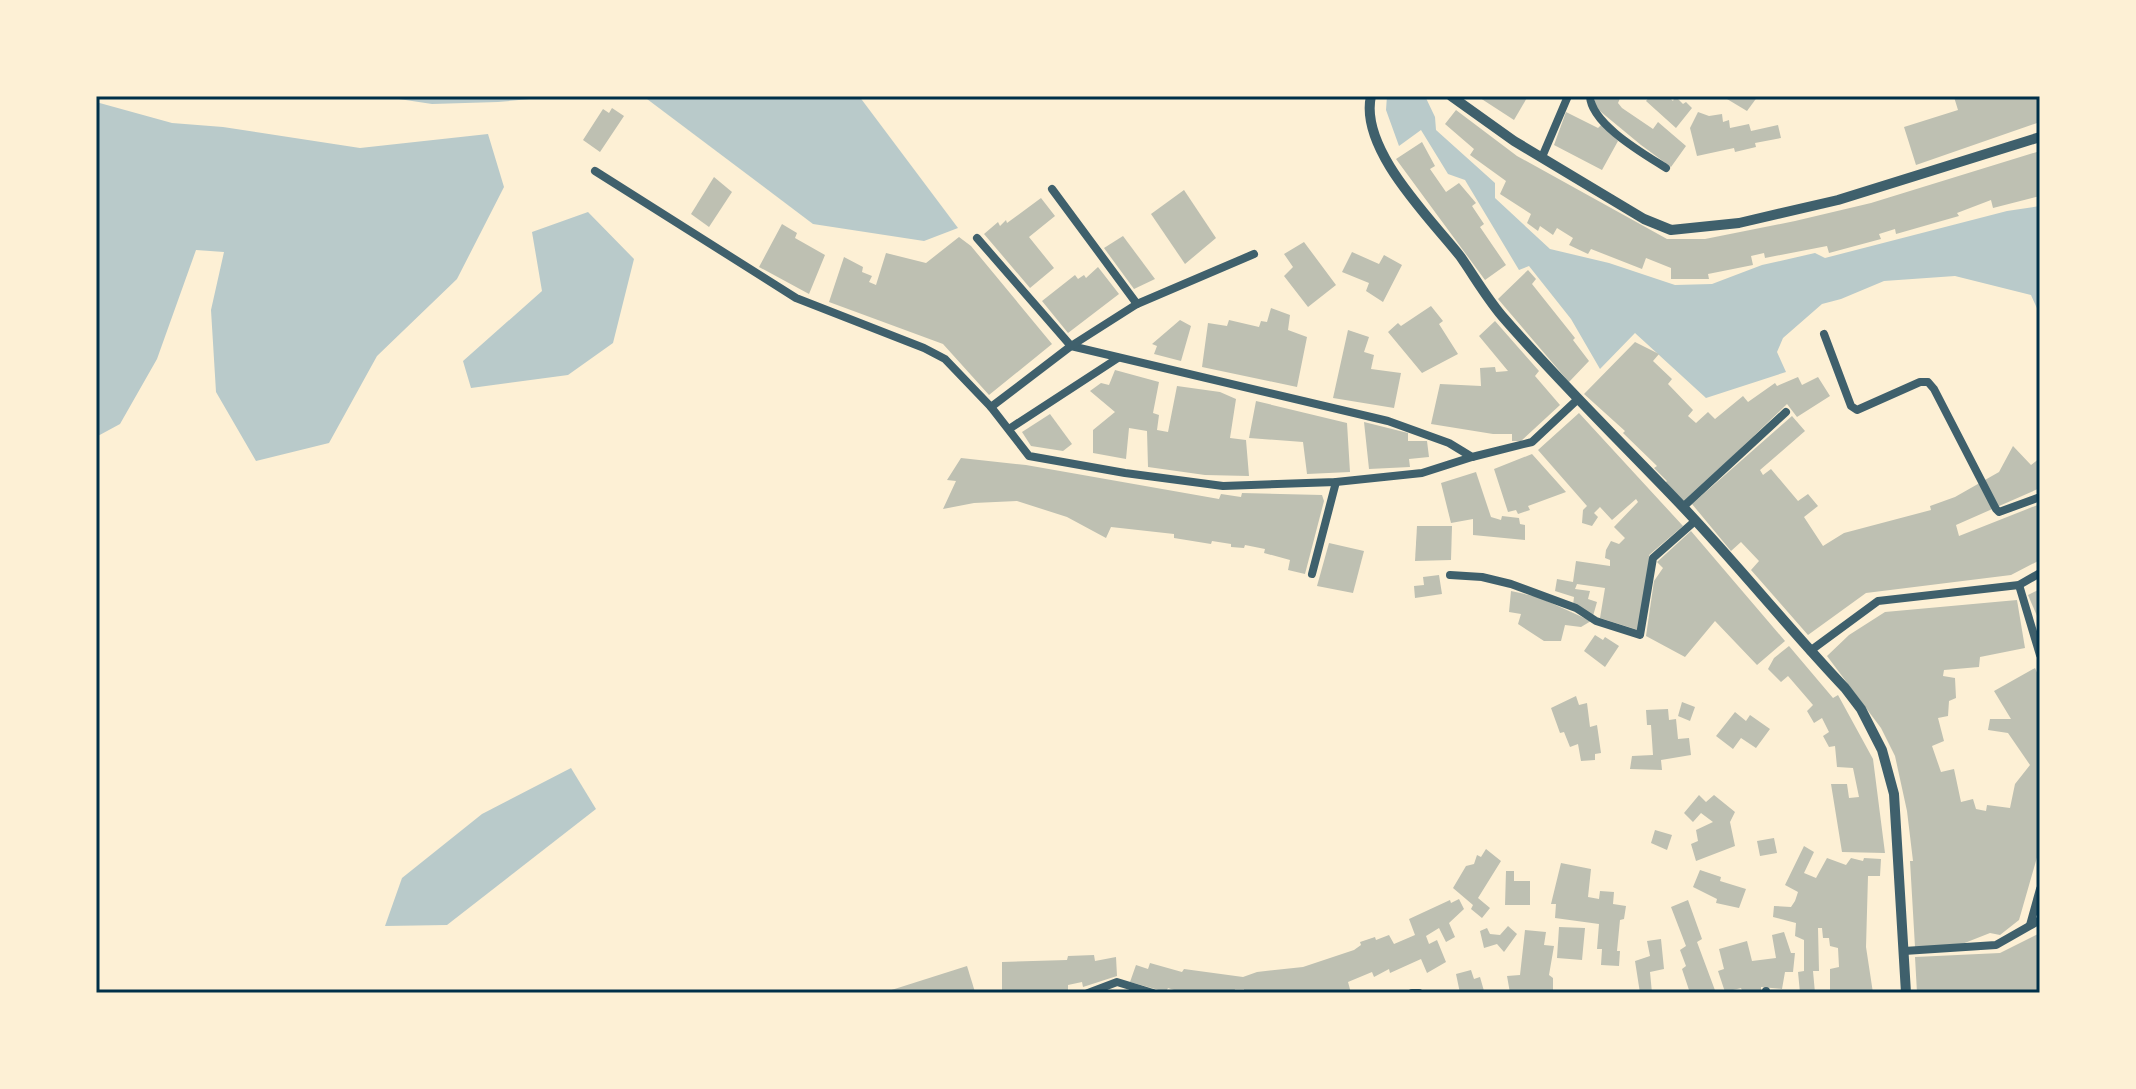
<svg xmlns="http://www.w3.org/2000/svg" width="2136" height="1089" font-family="'PT Sans',sans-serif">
<rect width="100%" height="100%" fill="#fdf0d5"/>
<g fill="#b9caca">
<polygon points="379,96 562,96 498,102 432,104"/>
<polygon points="643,96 859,96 958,228 924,241 813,224"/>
<polygon points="1387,96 1425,96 1435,117 1436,130 1495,183 1495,198 1550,249 1609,263 1675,285 1712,284 1762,265 1815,253 1825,258 2007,211 2040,206 2040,315 2031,295 1955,276 1884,281 1841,299 1822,304 1783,338 1777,352 1786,372 1706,398 1635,333 1600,369 1571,319 1529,266 1519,270 1465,180 1448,174 1421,130 1399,146 1386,110"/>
<polygon points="96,102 172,123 223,127 360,148 488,134 504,187 457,279 377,356 329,443 256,461 216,392 211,310 224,252 196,250 157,359 120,424 96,437"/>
<polygon points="588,212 634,259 613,343 568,375 471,388 463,361 542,291 532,232"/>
<polygon points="571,768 596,809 447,925 385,926 402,878 482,814"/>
</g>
<g fill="#bec0b2">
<polygon points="1477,96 1528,96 1514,120"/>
<polygon points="1595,96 1621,96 1618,103 1622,108 1653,129 1658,122 1686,146 1671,167 1641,145 1595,107"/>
<polygon points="1650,96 1668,96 1673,101 1675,96 1683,104 1686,102 1692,108 1676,128 1646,101"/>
<polygon points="1722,96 1758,96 1747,111"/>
<polygon points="1959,96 2040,96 2040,122 1916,165 1904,127 1958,110 1954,97"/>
<polygon points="612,108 624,116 600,152 583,140 603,109 609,113"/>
<polygon points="1456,110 1517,156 1667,239 1705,239 1795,221 1871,203 2040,151 2040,196 1993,208 1991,200 1957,213 1959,216 1896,234 1895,229 1879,234 1881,239 1829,253 1827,246 1765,258 1764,253 1751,256 1753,265 1708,274 1709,279 1671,279 1671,268 1646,258 1642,269 1591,249 1588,254 1569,245 1573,238 1557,228 1553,235 1540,226 1538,231 1527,223 1531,214 1500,194 1506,181 1470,155 1474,149 1445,124"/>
<polygon points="1566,112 1598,128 1601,125 1618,141 1602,170 1554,145"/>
<polygon points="1698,112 1709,116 1722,114 1723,122 1729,120 1730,128 1749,124 1751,131 1778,125 1781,138 1755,143 1756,147 1735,152 1734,148 1697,156 1690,128"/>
<polygon points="1422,142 1435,166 1430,169 1446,192 1459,183 1476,203 1472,206 1484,224 1480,227 1506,265 1485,280 1396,159"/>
<polygon points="714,177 732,192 709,227 691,214"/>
<polygon points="1184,190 1216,238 1185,264 1151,214"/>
<polygon points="1041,198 1055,216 1029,237 1054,268 1030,288 984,234 998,222 1000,226 1006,220 1007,223"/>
<polygon points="782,224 797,233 795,238 825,255 809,294 759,267"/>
<polygon points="1123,236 1155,279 1134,289 1104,248"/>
<polygon points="959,237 971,246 1052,344 989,395 943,344 829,302 844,257 863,267 862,272 872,276 869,282 876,285 886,253 926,263"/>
<polygon points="1304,242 1336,285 1308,307 1284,276 1293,267 1284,254"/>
<polygon points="1352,252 1379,264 1384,255 1402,265 1383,302 1366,291 1369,283 1342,272"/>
<polygon points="1098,267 1119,294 1068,333 1042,301 1075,275 1078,279 1084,275 1086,278"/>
<polygon points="1528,270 1536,279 1532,284 1575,338 1573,340 1589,361 1569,382 1498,299"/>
<polygon points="1431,306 1443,321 1439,324 1458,354 1422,373 1388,332 1398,323 1401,326"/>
<polygon points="1271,308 1290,315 1288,330 1307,337 1297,387 1202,367 1208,323 1227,326 1229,320 1259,327 1261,321 1267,322"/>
<polygon points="1180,320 1191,326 1181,361 1154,354 1157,346 1152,344"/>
<polygon points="1495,321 1539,371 1535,376 1560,405 1521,441 1512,441 1512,434 1493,434 1431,424 1440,384 1481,386 1480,368 1495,367 1496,372 1508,371 1479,336"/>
<polygon points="1348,330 1369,337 1364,352 1374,355 1371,369 1401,373 1394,408 1333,398"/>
<polygon points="1635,342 1659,354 1653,361 1672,379 1668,384 1693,410 1688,416 1696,423 1708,412 1715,419 1743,396 1748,402 1775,383 1777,386 1798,377 1802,385 1818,377 1830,396 1797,417 1787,404 1685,502 1665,483 1667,481 1654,468 1657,466 1623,433 1625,431 1584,394"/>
<polygon points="1115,370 1159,382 1153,413 1159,415 1157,430 1168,432 1177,386 1220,392 1236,399 1230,438 1246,440 1249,476 1205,475 1148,467 1147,431 1129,428 1126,459 1093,453 1093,430 1115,412 1090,391 1101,383 1109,385"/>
<polygon points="1256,401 1347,423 1350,472 1307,474 1303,442 1249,438"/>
<polygon points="1579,413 1683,526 1649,555 1649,571 1638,630 1600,618 1605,588 1577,584 1575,589 1590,591 1588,599 1597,602 1593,616 1573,605 1574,597 1555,591 1557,579 1573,582 1576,561 1610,566 1610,560 1605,558 1606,550 1611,541 1619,544 1625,538 1614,527 1638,502 1636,499 1612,520 1600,507 1594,513 1598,517 1592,526 1582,523 1583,510 1587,506 1538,450"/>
<polygon points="1050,414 1072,444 1063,451 1031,446 1022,432"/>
<polygon points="1792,416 1805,431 1760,470 1763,475 1771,469 1798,501 1808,494 1818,506 1804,517 1823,546 1844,533 1931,510 1930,506 1955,497 1999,472 2013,446 2031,465 2040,458 2040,488 1956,525 1959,536 2040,504 2040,560 2011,575 1866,593 1808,635 1751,570 1759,561 1741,542 1731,551 1692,504"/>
<polygon points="1364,422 1408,433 1408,441 1427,441 1429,457 1409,459 1410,467 1369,469"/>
<polygon points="1532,454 1566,492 1528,506 1530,510 1518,514 1516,510 1508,512 1494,469"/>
<polygon points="961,458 1026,465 1219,499 1221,494 1241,497 1242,493 1322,495 1324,501 1305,574 1288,570 1290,560 1264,553 1265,549 1245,545 1244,548 1231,547 1231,544 1212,541 1211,544 1174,538 1174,534 1111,527 1106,538 1067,517 1017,501 974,503 943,509 956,481 947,480"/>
<polygon points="1476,472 1491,517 1501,520 1502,516 1519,518 1520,524 1525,525 1525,540 1473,535 1473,519 1451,523 1441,483"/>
<polygon points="1417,526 1452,526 1451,560 1415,561"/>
<polygon points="1691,531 1785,641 1757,665 1715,621 1685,657 1646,636 1654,581 1663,568 1657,562"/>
<polygon points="1329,543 1364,551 1353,593 1317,586"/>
<polygon points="1439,575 1442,594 1415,598 1414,586 1424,585 1423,577"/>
<polygon points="2040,589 2040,623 2028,595"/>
<polygon points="1511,591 1538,597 1591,621 1581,627 1565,625 1561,641 1544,641 1518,624 1521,614 1509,612"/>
<polygon points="2017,600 2025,648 1980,657 1979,667 1944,670 1943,676 1955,678 1956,698 1949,701 1948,716 1938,718 1944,741 1932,746 1941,772 1954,769 1961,802 1973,799 1976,809 1986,811 1987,805 2010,808 2015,784 2030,765 2008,733 1988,730 1990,719 2011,719 1994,691 2035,668 2040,679 2040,847 2019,920 2000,935 1990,933 1957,946 1915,947 1910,861 1913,861 1907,811 1895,756 1881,728 1827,656 1849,635 1885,612"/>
<polygon points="1595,635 1603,640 1605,637 1619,646 1605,667 1584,651"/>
<polygon points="1789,646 1833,698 1838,695 1873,759 1885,853 1842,852 1831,784 1847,784 1849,798 1859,797 1853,768 1837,767 1835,746 1829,747 1823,736 1829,732 1822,718 1814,723 1807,711 1813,705 1788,676 1781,682 1768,669 1774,658"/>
<polygon points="1576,696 1579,705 1587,703 1590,727 1597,725 1601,753 1595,754 1595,760 1581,761 1578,744 1570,747 1564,732 1560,733 1551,708"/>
<polygon points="1682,702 1695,707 1690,721 1678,716"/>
<polygon points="1668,709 1669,720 1676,719 1678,739 1689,738 1691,755 1661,760 1662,770 1630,769 1632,756 1653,755 1651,725 1647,725 1646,710"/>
<polygon points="1735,712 1746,721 1750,715 1770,729 1756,748 1741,738 1733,749 1716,736"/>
<polygon points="1699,795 1706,802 1714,795 1735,812 1730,822 1735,846 1696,861 1691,844 1698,841 1696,830 1713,822 1701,813 1693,822 1684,813"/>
<polygon points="1655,830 1672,835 1667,850 1651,843"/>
<polygon points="1774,838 1777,853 1760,856 1757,841"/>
<polygon points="1804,846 1814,852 1804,873 1816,878 1827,858 1846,865 1851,858 1863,861 1864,858 1881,859 1880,876 1868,876 1866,947 1873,993 1830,993 1830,969 1839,967 1838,948 1830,946 1829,938 1823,938 1822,928 1818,928 1819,971 1813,971 1815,993 1800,993 1798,972 1804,971 1804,940 1795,936 1796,923 1773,917 1774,906 1791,907 1795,901 1798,892 1785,885"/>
<polygon points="1486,849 1501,861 1478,898 1490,908 1482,918 1471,909 1473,905 1453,888 1466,866 1474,864 1477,855 1481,857"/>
<polygon points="1561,863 1591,869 1588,897 1599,899 1600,891 1614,892 1613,904 1626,906 1624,919 1620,920 1617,951 1620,951 1619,966 1601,965 1602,949 1597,949 1599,924 1555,918 1556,904 1551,904"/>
<polygon points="1700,870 1721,877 1720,881 1746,889 1739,908 1716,903 1717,899 1693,887"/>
<polygon points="1506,871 1514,871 1514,881 1530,881 1530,905 1505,905"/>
<polygon points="1459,899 1464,909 1449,923 1455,937 1446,942 1439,928 1426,936 1429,944 1437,940 1446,962 1427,973 1421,959 1390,973 1389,969 1374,977 1372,972 1348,982 1351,993 1244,993 1244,989 1235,989 1234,993 1183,993 1168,988 1166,992 1130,982 1136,965 1148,969 1150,963 1182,972 1184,969 1243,977 1257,972 1303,967 1354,950 1361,945 1360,942 1375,937 1376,940 1389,935 1394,944 1415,935 1409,919 1450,900 1451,903"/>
<polygon points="1688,900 1702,939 1697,942 1716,993 1690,993 1682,969 1686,966 1680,950 1686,946 1671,907"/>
<polygon points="1508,926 1517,934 1504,952 1497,944 1484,948 1480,931 1487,928 1490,934 1500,935"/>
<polygon points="1559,927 1585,928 1582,960 1557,958"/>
<polygon points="1525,930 1546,932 1544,945 1554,946 1549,975 1553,978 1553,993 1510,993 1507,976 1520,975"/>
<polygon points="1784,932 1791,953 1795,953 1793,972 1785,972 1782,989 1761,987 1761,993 1743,993 1741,988 1725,992 1718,971 1724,969 1719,949 1747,941 1752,961 1776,958 1772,935"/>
<polygon points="2040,933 2040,993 1917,993 1915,957 2000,953"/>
<polygon points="1661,939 1664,969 1650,972 1652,993 1640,993 1635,961 1650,956 1647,941"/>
<polygon points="1094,955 1095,961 1116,957 1117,976 1083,987 1082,982 1068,985 1068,993 1002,993 1002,962 1067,960 1068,956"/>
<polygon points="967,966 975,992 973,993 882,993"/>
<polygon points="1471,970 1474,979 1480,977 1484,991 1460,993 1456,974"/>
</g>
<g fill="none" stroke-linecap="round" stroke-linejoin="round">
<g stroke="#3f606c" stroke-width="8">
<path d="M1590,96C1591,124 1644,154 1666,168"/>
<polyline points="1542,157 1568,96"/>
<polyline points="595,171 796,298 924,348 945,359 991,407 1029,456 1125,473 1223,486 1336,482 1422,473 1472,457"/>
<polyline points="1052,189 1137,304"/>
<polyline points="977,238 1071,346 1388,421 1449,443 1472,457 1532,442 1578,399"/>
<polyline points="1824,334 1851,406 1857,410 1920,382 1928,382 1934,389 1996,509 1999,512 2040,497"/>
<polyline points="991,407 1071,346 1137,304 1254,254"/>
<polyline points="1009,429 1118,358"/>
<polyline points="1683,507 1786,412"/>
<polyline points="1312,574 1336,482"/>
<polyline points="1450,575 1482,577 1511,584 1576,608 1596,621 1640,635 1653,558 1695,521"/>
<polyline points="2019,585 2040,655"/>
<polyline points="1810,651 1878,601 2019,585 2040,573"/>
<polyline points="2030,925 2040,889"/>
<polyline points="1904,951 1996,945 2040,920"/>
<polyline points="1766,991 1766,993"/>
<polyline points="1088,993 1117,982 1153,993"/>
<polyline points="1412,993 1419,993"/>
</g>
<g stroke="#3f606c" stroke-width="10">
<path d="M1371,96C1359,149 1430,218 1460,256C1474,276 1486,297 1502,316C1559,382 1622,443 1682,506C1738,565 1789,629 1845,688L1861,709L1882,750L1894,794L1906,993"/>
<polyline points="1451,96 1514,141 1644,219 1671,230 1739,223 1838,200 2040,137"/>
</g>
</g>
<rect width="2136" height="1089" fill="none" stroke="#fdf0d5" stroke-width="196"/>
<rect x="98" y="98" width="1940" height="893" fill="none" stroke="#003049" stroke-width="3"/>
</svg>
